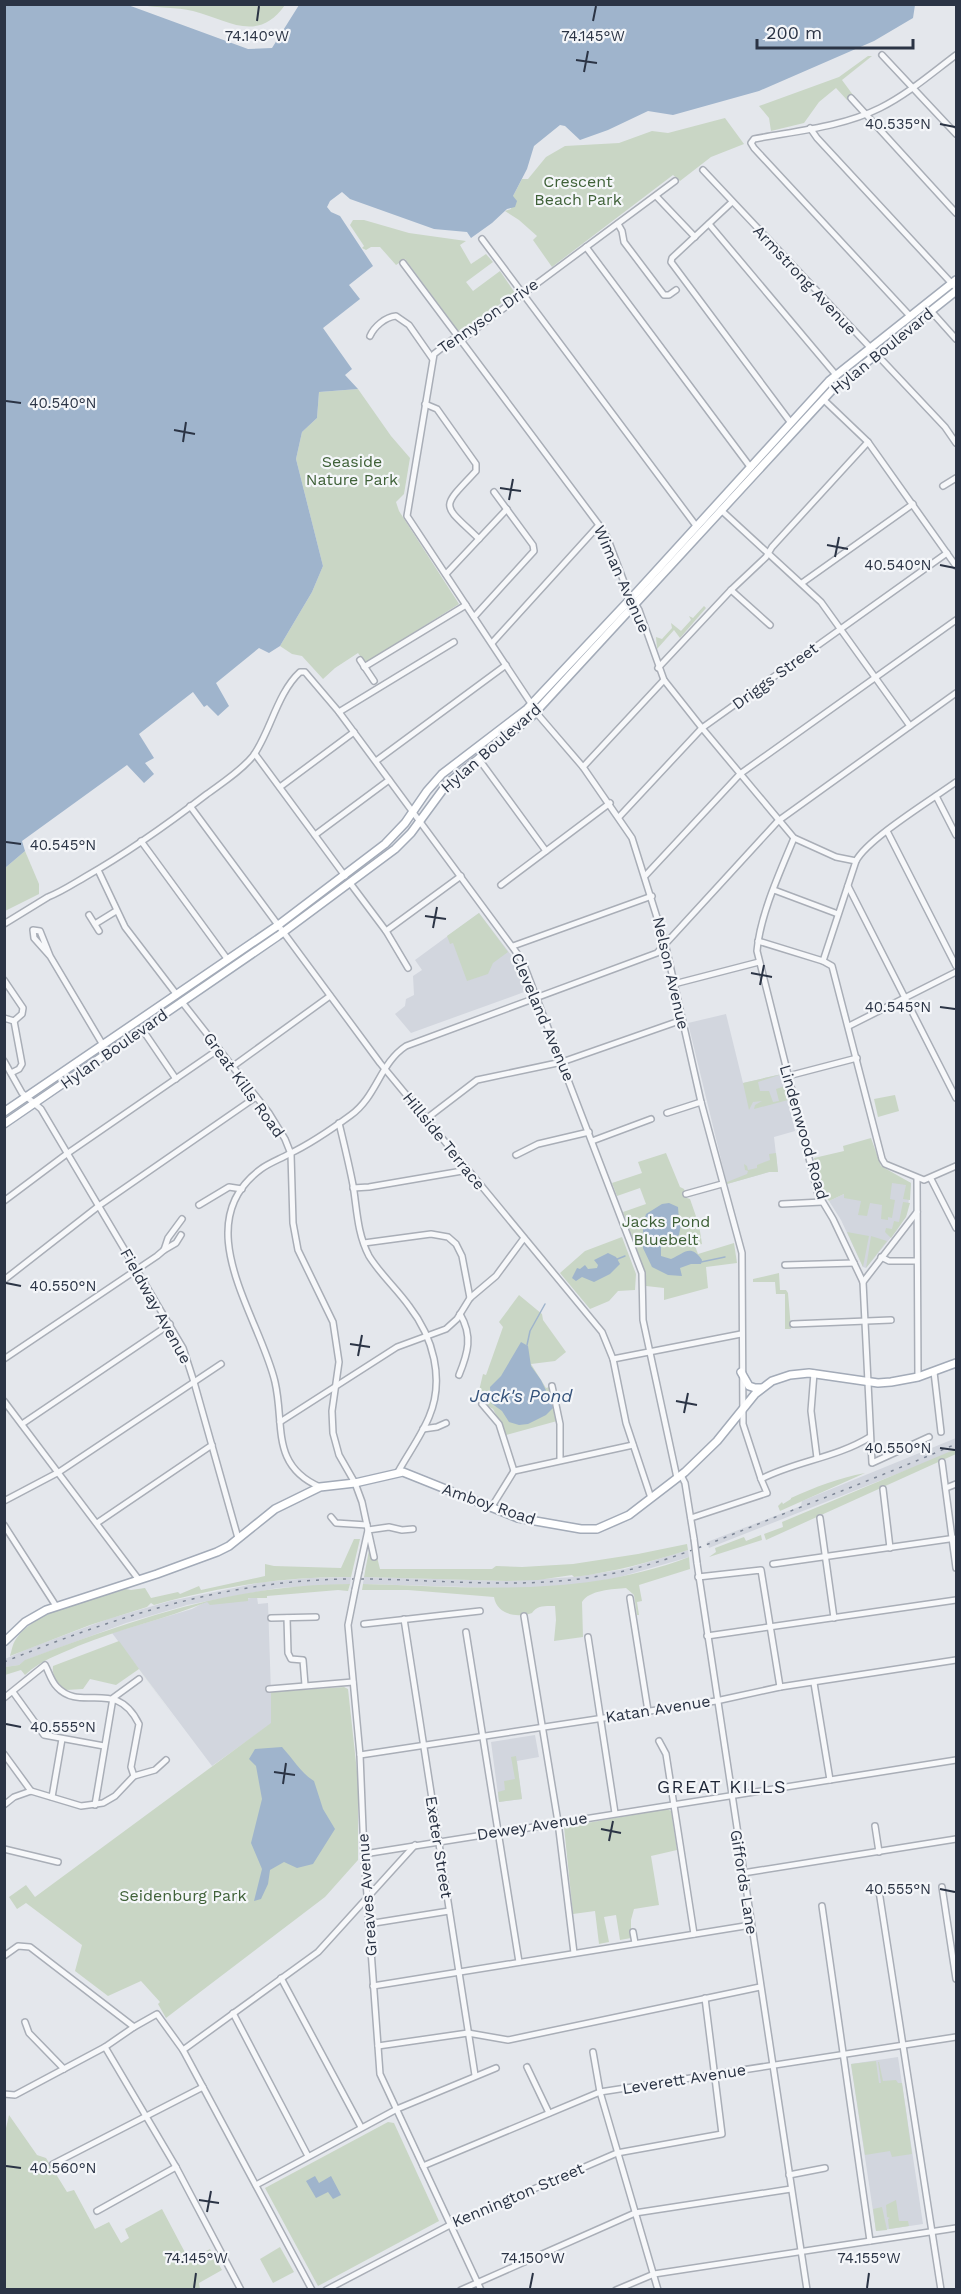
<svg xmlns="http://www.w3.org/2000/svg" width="961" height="2294" font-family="'Work Sans',sans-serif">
<rect width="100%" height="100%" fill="#e4e7ec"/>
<g fill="#d2d6de">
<polygon points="479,913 518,964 527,991 411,1033 395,1014 405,1006 406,999 414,995 413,976 422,970 415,960"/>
<polygon points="726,1014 743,1083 782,1074 795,1131 774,1137 778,1172 769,1172 727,1184 688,1023"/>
<polygon points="889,1173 911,1183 907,1214 897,1230 866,1268 863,1267 841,1220 829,1201"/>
<polygon points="956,1438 956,1449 945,1455 709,1548 707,1542 801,1506 802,1501"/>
<polygon points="688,1550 689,1557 679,1560 616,1578 582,1584 534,1589 363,1584 364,1577 506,1581 574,1577 625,1569"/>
<polygon points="351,1577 350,1584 278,1588 187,1605 126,1623 26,1660 19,1665 5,1667 5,1659 27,1649 108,1619 170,1601 263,1582 311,1578"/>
<polygon points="257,1597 258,1604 268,1603 272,1723 212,1766 112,1633 192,1609 207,1601 210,1604"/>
<polygon points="535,1735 539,1757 517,1761 522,1799 499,1802 491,1742"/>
<polygon points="898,2057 923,2224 876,2231 851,2064"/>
</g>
<g fill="#c9d6c5">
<path d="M141,5L285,4V5C257,44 229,20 193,11C176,7 158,8 141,5Z"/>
<polygon points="868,56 872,56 842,80 853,95 847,100 836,88 819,102 804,123 771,131 769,118 759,106 839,77"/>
<polygon points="725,118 744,144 711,157 680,181 673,175 552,267 533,240 537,236 519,220 505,211 511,209 513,196 522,179 528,179 546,157 565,146 619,143 652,131 668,133"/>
<polygon points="353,220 364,220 409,233 466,241 460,245 471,264 486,254 493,262 466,282 473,291 500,271 515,293 460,333 405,259 396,265 380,247 371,247 366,250 362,248 364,246 350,225"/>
<polygon points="358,389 391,436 410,458 404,494 396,502 399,511 459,604 365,663 358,653 335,668 323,679 302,656 292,654 280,646 312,592 323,566 296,459 302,432 317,418 319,392"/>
<polygon points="704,606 706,608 680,638 674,630 657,649 656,637 662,639 672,628 671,623 681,631 691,620 689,616 693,618"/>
<polygon points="25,851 39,884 39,894 5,911 5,868"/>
<polygon points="479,913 508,952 493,963 488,974 467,981 453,943 450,944 447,936"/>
<polygon points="782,1074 758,1082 760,1091 769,1091 773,1102 779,1101 776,1089 785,1086 788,1100 754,1109 755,1105 762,1101 753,1102 749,1110 743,1083"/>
<polygon points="895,1095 899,1111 878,1117 874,1099"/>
<polygon points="871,1138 881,1166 911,1183 910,1200 903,1199 906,1185 892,1183 890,1199 895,1200 892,1218 888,1217 888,1220 881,1219 882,1205 870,1203 867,1216 858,1215 861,1201 844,1198 844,1194 829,1201 822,1189 814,1158 844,1151 843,1146"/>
<polygon points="666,1153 680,1187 684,1189 687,1198 690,1199 699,1225 702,1244 695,1246 698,1254 734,1243 737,1263 706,1267 708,1288 664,1300 664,1288 646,1286 644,1269 623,1212 646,1204 640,1188 617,1196 612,1183 642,1173 638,1162"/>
<polygon points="776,1153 778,1172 769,1172 727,1184 727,1182 747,1174 748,1171 745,1170 744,1164 747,1166 748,1170 757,1168 757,1165 770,1160 769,1154"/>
<polygon points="903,1202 910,1203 906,1217 891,1238 885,1232 886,1228 892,1229 894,1221 899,1222"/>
<polygon points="847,1232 869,1236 863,1267"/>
<polygon points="871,1236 887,1241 866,1268"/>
<polygon points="622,1237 636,1274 635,1290 618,1291 609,1301 590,1309 560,1273 585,1251"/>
<polygon points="779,1273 780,1290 786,1290 788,1293 791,1329 785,1329 785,1294 776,1294 775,1282 753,1282 753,1279"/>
<polygon points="519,1295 542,1314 543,1320 566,1352 555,1361 531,1364 546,1388 549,1387 557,1414 554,1415 557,1421 506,1435 493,1409 477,1399 483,1374 486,1375 503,1327 499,1322"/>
<polygon points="956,1449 956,1454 766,1540 764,1534 783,1527 782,1522"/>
<path d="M865,1473L780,1511L778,1506L782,1502L783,1504L791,1499V1498C815,1487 839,1478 865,1473Z"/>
<polygon points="761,1535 762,1540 709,1557 716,1552 715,1548 744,1537 746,1541"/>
<path d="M354,1539H360L351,1577C285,1576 218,1587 154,1605L151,1603L147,1607L90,1625L10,1656C12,1650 12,1645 16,1639C36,1609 93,1600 126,1589L131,1590L145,1588L151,1598L178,1592L180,1594L199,1586L201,1590L265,1576V1564L274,1566L341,1568Z"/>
<path d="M687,1544L688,1550C650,1562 614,1572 574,1577L572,1575L538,1580L506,1581L364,1577L369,1550L371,1558L377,1557L380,1569H492L496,1566L522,1567L573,1564L638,1554Z"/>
<path d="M689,1557L690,1569L639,1585L642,1601L637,1602L639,1615H637L634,1595L626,1588C613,1589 589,1590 582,1602L583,1637L554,1641L556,1620L555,1606C546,1606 537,1605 532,1613C517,1618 497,1615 494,1597L408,1590H362L363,1584C476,1587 581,1598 689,1557Z"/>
<path d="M350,1584L348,1591L338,1590L267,1596V1598H248V1601L210,1605L207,1602C165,1619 120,1629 78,1646C58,1655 41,1660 25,1675L21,1670L5,1675V1667L19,1665L25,1660C136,1619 229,1585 350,1584Z"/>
<path d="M119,1641L181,1727L139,1669L116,1685L90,1679L83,1689L66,1690C59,1685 51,1675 53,1666Z"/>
<polygon points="344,1687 348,1689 358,1781 358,1860 325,1897 166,2018 158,2004 160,2002 141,1981 108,1996 75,1971 82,1945 26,1903 17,1909 9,1897 26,1885 35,1897 271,1723 271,1692"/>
<polygon points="516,1756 522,1799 499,1802 498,1792 505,1790 504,1781 515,1779 511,1757"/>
<polygon points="667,1809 671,1811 677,1850 651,1856 659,1905 634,1909 631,1920 631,1938 620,1940 616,1915 604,1917 609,1942 599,1944 595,1911 573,1914 564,1827"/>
<polygon points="876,2061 879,2083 881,2083 878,2062 879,2062 883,2081 896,2080 898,2083 902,2083 912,2154 892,2157 890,2151 865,2155 851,2064"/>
<polygon points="9,2115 37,2155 46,2158 67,2192 74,2190 95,2229 109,2222 121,2243 129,2238 125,2229 162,2209 189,2260 210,2249 222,2270 199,2283 200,2289 5,2289 4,2137"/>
<polygon points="388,2122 394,2123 439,2221 318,2286 265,2188"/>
<polygon points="896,2200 899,2221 908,2221 909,2226 889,2229 888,2219 890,2218 887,2217 886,2205"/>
<polygon points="882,2207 887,2230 876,2231 873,2209"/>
<polygon points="280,2247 294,2272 273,2283 260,2259"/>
</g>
<g fill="#9fb4cc">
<polygon points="5,4 128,5 248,49 272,48 299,5 915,5 913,18 874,41 759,91 673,115 648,111 608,130 580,140 565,126 560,125 534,146 527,169 513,196 517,201 515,207 507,209 492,223 471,238 467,232 434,229 350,199 342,192 330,201 327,207 331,212 340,216 373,266 349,285 360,299 323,328 352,369 345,375 358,389 319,392 317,418 302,432 296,459 323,566 312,592 280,646 269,653 259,648 216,683 229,706 218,716 207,705 204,707 193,692 139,734 154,758 145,763 154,774 144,783 127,765 22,841 25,851 5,868"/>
<path d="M669,1203L678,1207L679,1221L681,1224L679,1235L661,1245V1256L671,1259C684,1254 690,1243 702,1260L701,1264H691L680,1268L682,1276L668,1275L652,1267L643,1248V1225L646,1214L662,1204Z"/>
<polygon points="608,1253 616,1257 620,1264 610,1274 594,1282 582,1277 576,1281 572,1278 577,1268 580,1269 585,1265 588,1269 597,1268 598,1265 594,1260"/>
<polygon points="521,1342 528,1346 531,1366 541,1380 554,1407 546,1415 528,1424 519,1425 509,1422 502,1411 491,1403 490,1387 501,1376"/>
<path d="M282,1747C293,1759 301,1773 314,1781L323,1809L335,1829L313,1864L297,1868L284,1862L270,1870L268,1884L261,1899L254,1901L262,1869L251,1843L262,1799L256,1766L249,1759L255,1749Z"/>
<polygon points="315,2176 319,2183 331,2176 341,2195 333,2199 328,2192 316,2198 306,2181"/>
</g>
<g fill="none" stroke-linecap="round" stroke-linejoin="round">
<g stroke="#9fb4cc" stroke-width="1.5">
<polyline points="615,1260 625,1256"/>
<polyline points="701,1262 725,1257"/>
<polyline points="527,1345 530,1331 545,1304"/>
</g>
<g stroke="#a9aeb7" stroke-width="8">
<g id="minor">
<polyline points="882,55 956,134"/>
<polyline points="851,98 956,213"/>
<polyline points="810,128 817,138 956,288"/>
<polyline points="703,170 945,427 956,443"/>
<polyline points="675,181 465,337 452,340 434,354 407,516 540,717 583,767 632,838 665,943 701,1102 742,1253 743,1424 761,1479 767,1493 691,1518"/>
<polyline points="656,196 695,237"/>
<polyline points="732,202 672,258 671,262 791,423"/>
<polyline points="618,224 622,231 624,242 664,295 669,295 676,290"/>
<polyline points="709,224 836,375"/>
<polyline points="482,239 697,527"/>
<polyline points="586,247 751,468"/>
<path d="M403,263L599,525L607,537L627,590L639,610L664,680L702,728L794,838L836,857L856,861C867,839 934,798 956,782"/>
<polyline points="931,311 956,339"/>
<path d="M910,316L754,148L751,143L754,139C796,131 842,127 880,108C908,94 932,73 956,55"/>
<path d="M370,336C374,327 385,317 396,316L409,325L432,358"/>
<polyline points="824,400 868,442 956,566"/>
<path d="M425,404L437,409L476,464V471C439,510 442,503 479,539"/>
<polyline points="943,486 956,478"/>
<polyline points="721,510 821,602 910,726"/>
<polyline points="446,574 507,509"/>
<polyline points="802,583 913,504"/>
<polyline points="731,590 770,625"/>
<polyline points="474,617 534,551 533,545 494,492"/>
<polyline points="492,643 599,525"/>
<polyline points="360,660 374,681"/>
<polyline points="364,667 466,605"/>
<polyline points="658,668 731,590 766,557 772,547 868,442"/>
<polyline points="339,712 454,642"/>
<polyline points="255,754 345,876"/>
<polyline points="478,758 546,851"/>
<polyline points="376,761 506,665"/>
<polyline points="583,767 664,680"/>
<polyline points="280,787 354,732"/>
<polyline points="936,796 956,835"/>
<polyline points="190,806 380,1063 602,1332 613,1359 626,1423 651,1498"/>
<polyline points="619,817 702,728 947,553"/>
<polyline points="887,831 956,966"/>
<polyline points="315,835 389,780"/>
<path d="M794,838C780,872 760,915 757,951L818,1194L833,1219L863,1282L872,1463L929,1437"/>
<polyline points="141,841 228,960"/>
<polyline points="98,870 125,927 177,995"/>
<polyline points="645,876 740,774 956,620"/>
<polyline points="350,883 386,931 408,968"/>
<polyline points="501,885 610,803"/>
<polyline points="848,886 956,1098"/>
<polyline points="774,890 838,914"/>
<polyline points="89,915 99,931"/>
<path d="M4,924L48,897C61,892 73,884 85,877C127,853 168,824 207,794C222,783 241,771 253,756C270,733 277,693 300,672H305L339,712L522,960L642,1273L643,1320L677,1478"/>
<polyline points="95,924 116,911"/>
<polyline points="386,931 461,876"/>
<polyline points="758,941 823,961 832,966 882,1159 885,1164 924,1180 956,1166"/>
<polyline points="513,946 652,896"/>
<polyline points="50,956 34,938 33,930 40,931 50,956 103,1045"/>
<polyline points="823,961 856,861"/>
<polyline points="4,980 23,1008 22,1014 14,1021"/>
<polyline points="674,984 759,962"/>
<polyline points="182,1002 269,1113 285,1139 291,1154 293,1223 298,1250 333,1322 339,1362 332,1411 333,1433 339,1455 355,1483 362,1502 368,1530 359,1571"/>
<polyline points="4,1018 14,1021"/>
<polyline points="849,1026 956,972"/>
<polyline points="142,1029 176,1079"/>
<polyline points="4,1061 22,1093 41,1109 183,1348 194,1382 238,1538"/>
<polyline points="232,1067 330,996"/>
<polyline points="11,1073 19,1069 22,1064 14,1021"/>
<polyline points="788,1076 857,1058"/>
<polyline points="667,1113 701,1102"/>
<polyline points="426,1119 477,1080 562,1062 682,1020"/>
<path d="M339,1123C344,1144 349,1164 353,1185C357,1209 357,1233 369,1256C380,1274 397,1289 409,1306C433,1337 445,1379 429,1417C421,1436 408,1454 398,1472"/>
<polyline points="592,1141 651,1119"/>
<polyline points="516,1155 538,1144 589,1132"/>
<polyline points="917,1179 918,1377"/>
<polyline points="931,1179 956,1228"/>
<polyline points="353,1188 369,1187 468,1170"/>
<polyline points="686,1194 722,1184"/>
<polyline points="4,1201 68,1153 219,1049"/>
<polyline points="782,1204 822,1202"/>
<polyline points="199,1205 229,1187 242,1189"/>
<polyline points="364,1243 431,1234 448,1237 456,1244 462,1256 470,1298"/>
<polyline points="164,1250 176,1243 181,1235"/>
<polyline points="881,1257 889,1261 916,1261"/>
<polyline points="785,1265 854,1263"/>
<polyline points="4,1280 100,1205 256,1097"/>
<polyline points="863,1282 917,1212"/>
<polyline points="793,1324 891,1320"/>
<polyline points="4,1359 157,1256 164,1250 168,1238 182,1219"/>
<polyline points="613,1359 741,1334"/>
<polyline points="934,1372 941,1432"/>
<polyline points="814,1373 811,1411 817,1458"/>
<path d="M459,1375C468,1353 473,1336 460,1314"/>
<polyline points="552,1386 560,1424 560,1460"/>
<polyline points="4,1401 139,1580"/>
<polyline points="482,1404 499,1424 514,1471"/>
<polyline points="280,1422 397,1347 446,1329 457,1319 470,1298 496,1276 524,1238"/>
<polyline points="22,1424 170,1324"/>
<polyline points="423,1429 437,1427 446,1423"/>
<polyline points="942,1462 956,1568"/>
<polyline points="681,1475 685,1483 694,1539"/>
<path d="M761,1479C796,1461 836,1458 870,1437"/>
<path d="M320,1487C270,1465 285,1425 275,1382C260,1317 186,1224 261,1169C269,1163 280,1159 289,1154C310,1144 332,1129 351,1115C377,1096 380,1063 406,1046L657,953L778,821L956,693"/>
<polyline points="946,1488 956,1484"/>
<polyline points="883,1489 890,1548"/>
<polyline points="4,1501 59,1472 221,1364"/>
<polyline points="491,1508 514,1471 633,1445"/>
<polyline points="331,1517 336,1523 367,1525"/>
<polyline points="820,1518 834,1618"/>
<polyline points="97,1523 212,1445"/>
<polyline points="4,1525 56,1606"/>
<polyline points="374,1557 368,1530 389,1527 402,1530 413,1529"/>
<polyline points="697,1563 807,2290"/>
<polyline points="773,1564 956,1538"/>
<polyline points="698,1577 761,1570 780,1687"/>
<polyline points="355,1590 348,1625 360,1755 364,1854 380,2074 481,2290"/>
<polyline points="630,1598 648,1711"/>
<polyline points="524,1616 558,1822 574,1953"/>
<polyline points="271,1618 316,1617"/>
<polyline points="287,1618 288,1653 291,1659 303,1660 305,1685"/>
<polyline points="404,1619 475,2075"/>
<polyline points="364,1624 480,1611"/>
<polyline points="466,1632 519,1962"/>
<polyline points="707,1636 956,1600"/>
<polyline points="588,1637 615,1813"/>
<polyline points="814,1683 830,1780"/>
<polyline points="269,1689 353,1682"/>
<polyline points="13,1692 44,1735 104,1746"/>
<path d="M4,1698L45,1665C49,1672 51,1681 57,1687C81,1713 116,1677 139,1724L131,1767L134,1776"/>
<polyline points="659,1741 666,1754 694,1934"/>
<polyline points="4,1754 31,1791"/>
<polyline points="360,1755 716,1701 780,1687 956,1660"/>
<polyline points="52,1797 62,1739"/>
<polyline points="4,1805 14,1797 31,1791 81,1806 103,1803 115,1796 134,1776 155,1770 166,1760"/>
<polyline points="95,1805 113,1698 139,1679"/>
<polyline points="875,1826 879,1852"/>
<polyline points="4,1849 58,1862"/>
<polyline points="364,1854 956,1760"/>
<polyline points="743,1873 956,1839"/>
<polyline points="942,1887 956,1979"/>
<polyline points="879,1891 941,2290"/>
<polyline points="822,1906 870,2241"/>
<polyline points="368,1924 449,1911"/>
<polyline points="633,1932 635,1943"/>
<polyline points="4,1956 18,1946 30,1947 134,2027"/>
<polyline points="281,1978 361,2127"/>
<polyline points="373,1986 751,1925"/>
<polyline points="233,2013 308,2156"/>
<polyline points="25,2022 29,2033 64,2069"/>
<polyline points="378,2046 468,2033 508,2040 760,1987"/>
<polyline points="105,2047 176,2167 241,2290"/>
<polyline points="183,2050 318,1952 415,1845"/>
<polyline points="593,2052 600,2092 658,2290"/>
<polyline points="527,2067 549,2113"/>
<polyline points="4,2094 15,2095 105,2047 134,2027 157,2014 183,2050 312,2290"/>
<polyline points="53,2164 203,2087"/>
<polyline points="423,2166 600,2092 956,2037"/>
<polyline points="789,2175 825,2168"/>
<polyline points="256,2185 397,2109 496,2068"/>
<polyline points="97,2211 176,2167"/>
<polyline points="326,2290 450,2225 617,2153 722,2134 705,1998"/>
<polyline points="461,2290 635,2213 791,2189"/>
<polyline points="616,2290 654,2274 956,2228"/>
</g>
</g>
<g stroke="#a3abb8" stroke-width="10">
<g id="major">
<polyline points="4,1112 277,926 385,844 405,823 427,791 442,774 527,709 636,593 829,381 956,280"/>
<polyline points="4,1124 278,936 395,849 411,833 447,784 532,716 833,389 956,291"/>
<polyline points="741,1372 749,1386 755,1388 762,1388"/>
<polyline points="4,1642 25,1622 46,1610 157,1574 217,1552 229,1546 275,1509 320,1487 355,1483 403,1472 518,1518 581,1529 597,1529 629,1515 685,1472 717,1441 755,1394 772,1381 790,1375 809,1373 878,1383 891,1382 918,1377 956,1363"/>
</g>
</g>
<use href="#minor" stroke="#f7f8fa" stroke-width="5"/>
<use href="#major" stroke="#fff" stroke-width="7"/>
<path stroke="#7d8696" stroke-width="1.5" stroke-dasharray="3 6" stroke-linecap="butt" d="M4,1662C115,1617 225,1581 345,1579C428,1578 511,1590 593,1577C654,1568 711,1543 768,1520C831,1495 894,1471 956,1444"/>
<g stroke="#a9aeb7" stroke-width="8" stroke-linecap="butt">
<g id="minor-bridge">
<polyline points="694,1539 697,1563"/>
<polyline points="355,1590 359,1571"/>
</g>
</g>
<use href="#minor-bridge" stroke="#f7f8fa" stroke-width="5"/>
</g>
<path fill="none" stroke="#2b3445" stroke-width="2" d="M257,21L259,6M593,21L596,6M576,60L597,63M584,72L588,51M940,124L955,127M6,401L21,403M174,430L195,434M183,442L186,422M500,488L521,491M509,500L513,479M827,545L848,549M835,557L839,537M940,565L955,568M6,842L21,844M425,916L446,919M433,928L437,907M751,973L772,977M760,985L764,965M940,1007L955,1009M6,1283L21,1286M350,1344L370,1347M358,1356L362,1335M676,1401L697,1405M684,1413L688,1393M940,1448L955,1450M6,1724L21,1727M274,1772L295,1775M283,1784L286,1763M601,1829L621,1833M609,1841L613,1821M940,1889L955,1892M6,2166L21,2168M199,2200L219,2203M207,2212L211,2191M194,2288L196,2273M530,2288L533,2273M867,2288L869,2273"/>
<g text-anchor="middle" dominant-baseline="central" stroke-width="4.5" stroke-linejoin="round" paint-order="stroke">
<g font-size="16" fill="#3f6138" stroke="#f4f6f9">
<text x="578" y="181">Crescent<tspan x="578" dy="18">Beach Park</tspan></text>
<text x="352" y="461">Seaside<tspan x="352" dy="18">Nature Park</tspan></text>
<text x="666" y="1221">Jacks Pond<tspan x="666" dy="18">Bluebelt</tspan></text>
<text x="183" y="1895">Seidenburg Park</text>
</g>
<g font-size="16" fill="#2b3445" stroke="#f4f6f9">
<text transform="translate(805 280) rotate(47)">Armstrong Avenue</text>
<text transform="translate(488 316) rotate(-35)">Tennyson Drive</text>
<text transform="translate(882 351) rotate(-39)">Hylan Boulevard</text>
<text transform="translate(622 579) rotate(66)">Wiman Avenue</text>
<text transform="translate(775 676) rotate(-36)">Driggs Street</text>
<text transform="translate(491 748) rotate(-41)">Hylan Boulevard</text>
<text transform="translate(671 973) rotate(77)">Nelson Avenue</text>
<text transform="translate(543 1017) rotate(67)">Cleveland Avenue</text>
<text transform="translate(114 1049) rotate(-35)">Hylan Boulevard</text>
<text transform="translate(244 1085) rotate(54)">Great Kills Road</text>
<text transform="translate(804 1132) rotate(74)">Lindenwood Road</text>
<text transform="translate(444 1141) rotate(51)">Hillside Terrace</text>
<text transform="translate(156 1306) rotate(61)">Fieldway Avenue</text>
<text transform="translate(489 1504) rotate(19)">Amboy Road</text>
<text transform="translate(658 1709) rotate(-9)">Katan Avenue</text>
<text transform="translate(532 1826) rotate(-9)">Dewey Avenue</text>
<text transform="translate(439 1847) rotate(81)">Exeter Street</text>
<text transform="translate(744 1882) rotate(81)">Giffords Lane</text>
<text transform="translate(367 1895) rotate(-94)">Greaves Avenue</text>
<text transform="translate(684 2079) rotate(-9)">Leverett Avenue</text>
<text transform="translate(518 2195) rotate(-23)">Kennington Street</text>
</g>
<g font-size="18" font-style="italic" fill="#34527a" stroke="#f4f6f9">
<text x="521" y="1395">Jack's Pond</text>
</g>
<g font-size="18" letter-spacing="1.5" fill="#1d2536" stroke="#f4f6f9">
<text x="722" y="1786">GREAT KILLS</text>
</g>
</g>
<g font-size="15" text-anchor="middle" fill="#2b3445" stroke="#f4f6f9" stroke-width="4.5" stroke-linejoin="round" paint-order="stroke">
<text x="257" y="41">74.140°W</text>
<text x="593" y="41">74.145°W</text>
<text x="898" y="129">40.535°N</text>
<text x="63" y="408">40.540°N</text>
<text x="898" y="570">40.540°N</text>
<text x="63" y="850">40.545°N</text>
<text x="898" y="1012">40.545°N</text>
<text x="63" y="1291">40.550°N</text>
<text x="898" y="1453">40.550°N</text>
<text x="63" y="1732">40.555°N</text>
<text x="898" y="1894">40.555°N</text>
<text x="63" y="2173">40.560°N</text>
<text x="196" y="2263">74.145°W</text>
<text x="533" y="2263">74.150°W</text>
<text x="869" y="2263">74.155°W</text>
</g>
<rect width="961" height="2294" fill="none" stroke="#2b3445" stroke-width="12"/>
<path d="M757 39v9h156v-9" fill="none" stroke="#2b3445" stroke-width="3"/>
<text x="766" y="39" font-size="18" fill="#2b3445" stroke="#f4f6f9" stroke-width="4.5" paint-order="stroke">200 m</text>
</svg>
